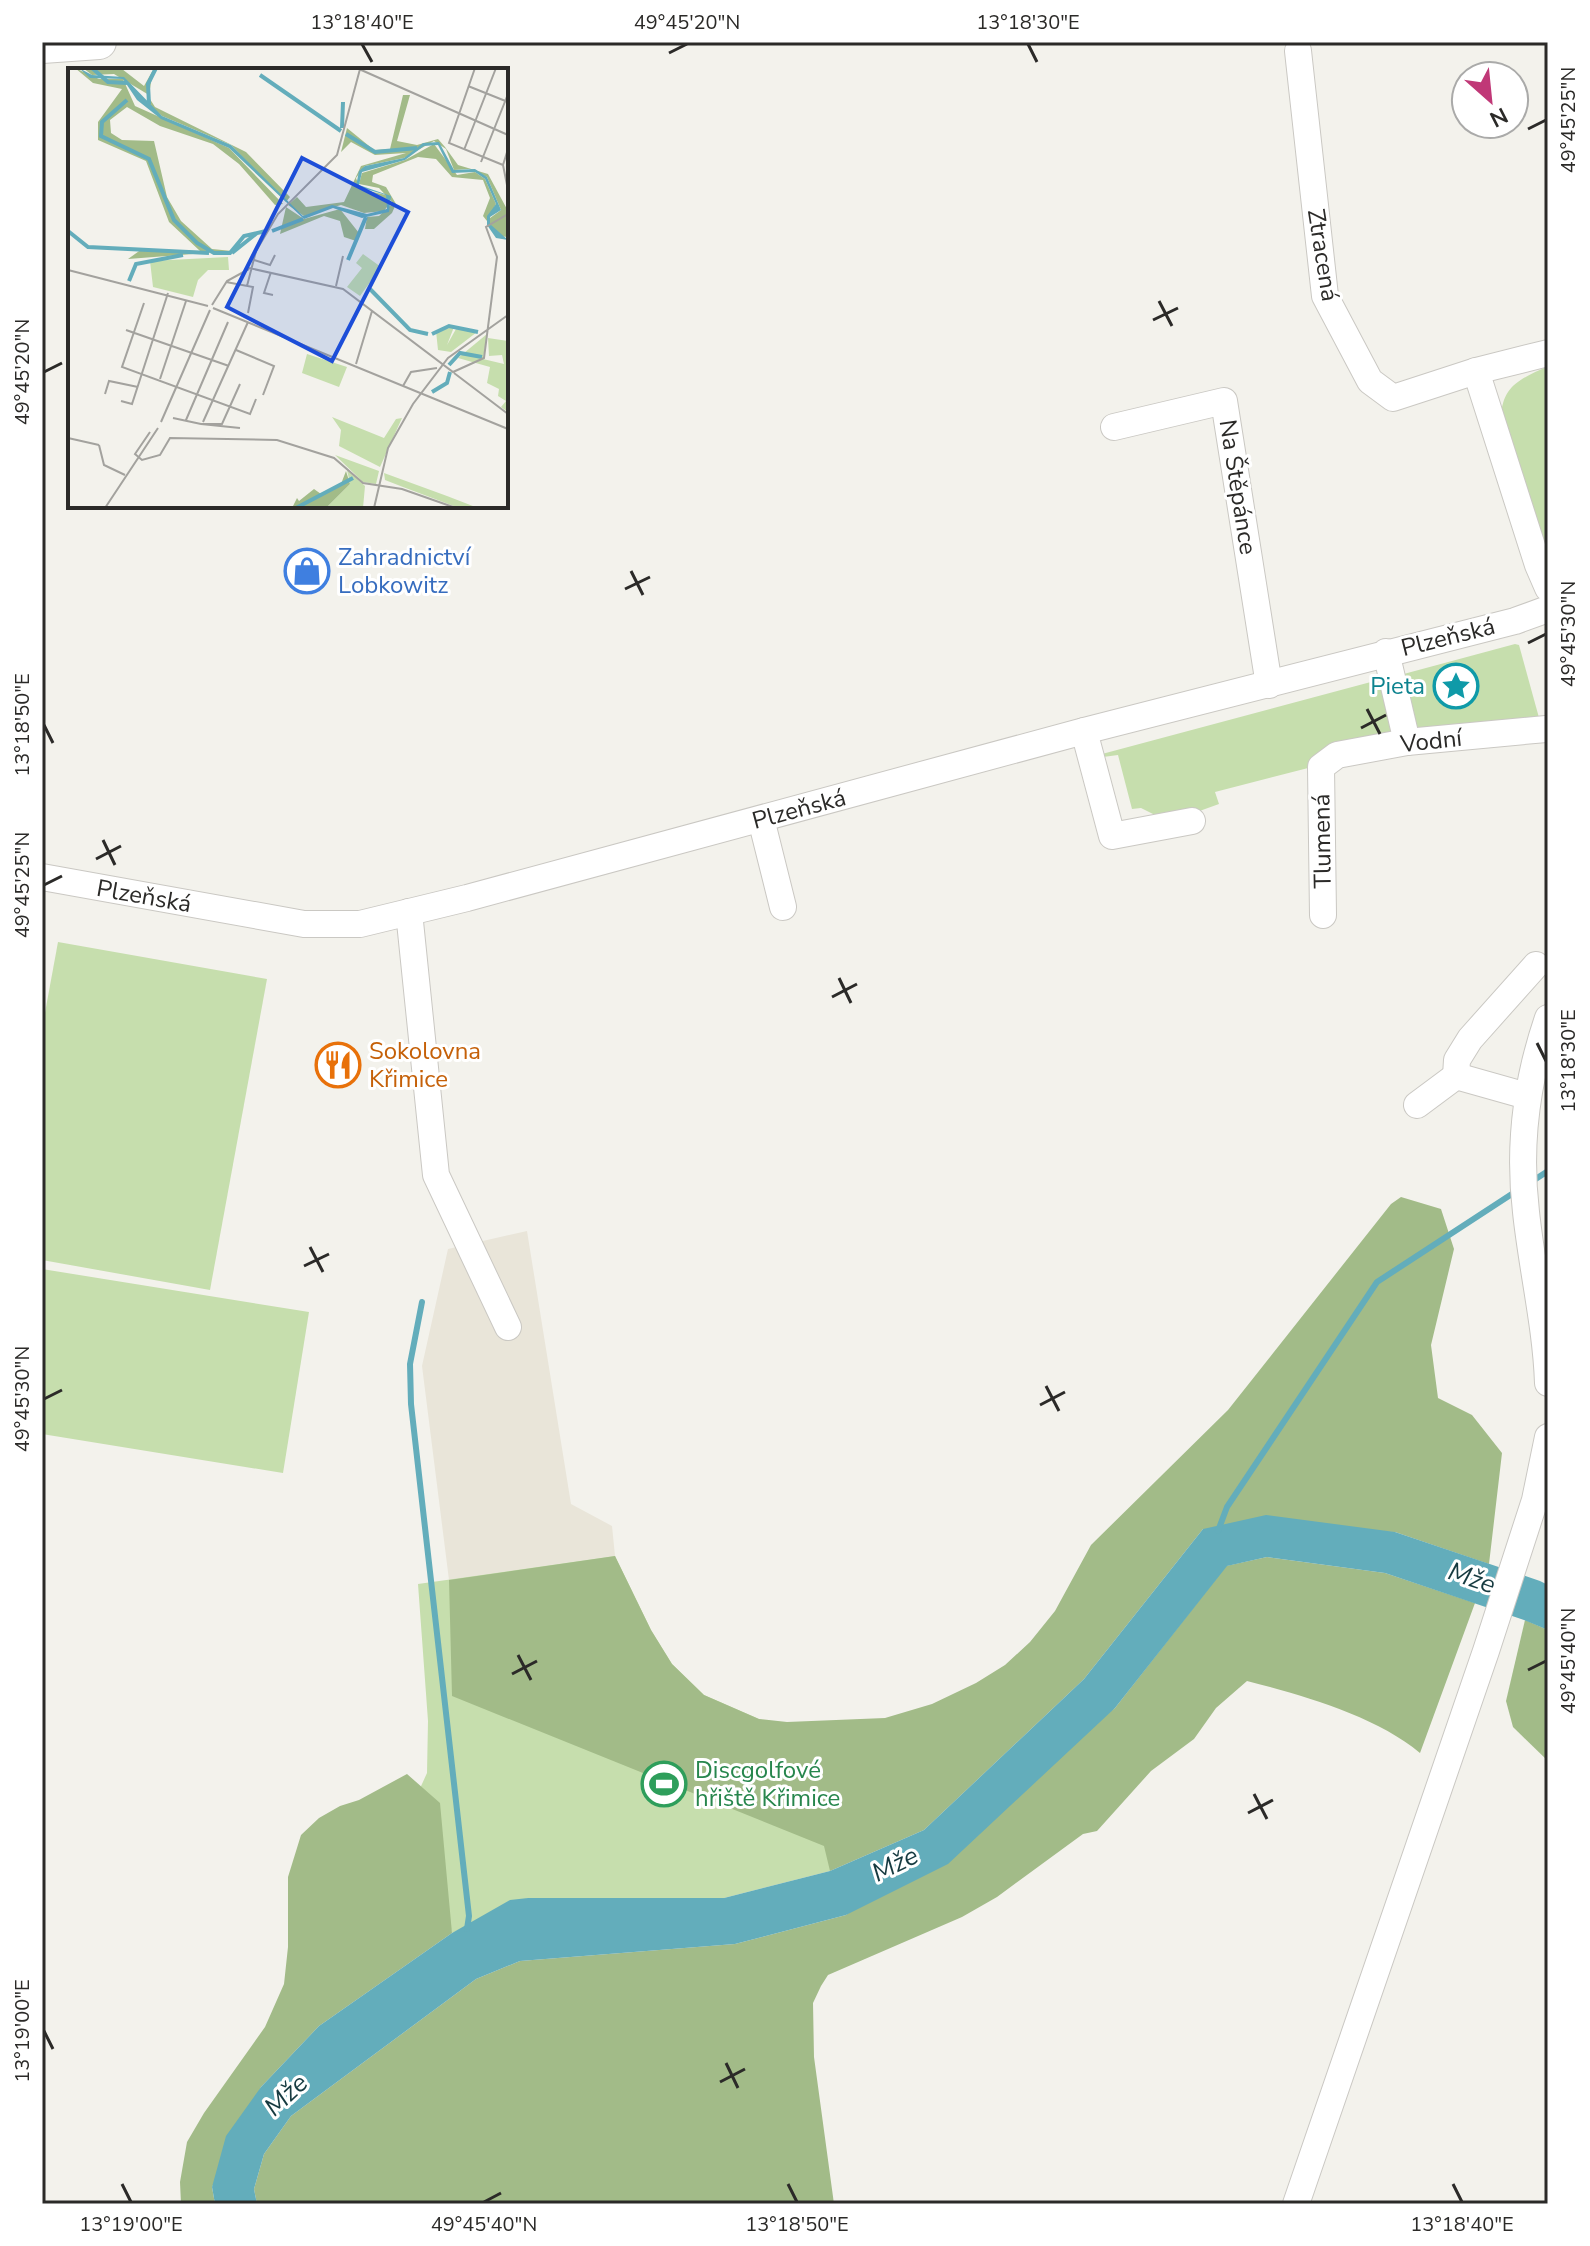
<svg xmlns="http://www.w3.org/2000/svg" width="1590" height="2246" font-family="'Nunito Sans',sans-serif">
<rect width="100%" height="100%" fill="#f3f2ec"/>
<polygon fill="#e9e5d9" points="527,1231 571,1504 612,1526 615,1556 449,1580 422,1366 448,1249"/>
<g fill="#c6dead">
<path d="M1548,366V560L1501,418C1502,385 1521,379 1548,366Z"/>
<polygon points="1515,644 1519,645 1541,725 1415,731 1400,675"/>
<polygon points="1382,679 1393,733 1312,767 1215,792 1219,804 1169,822 1141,808 1132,809 1118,755 1103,757 1102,754"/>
<polygon points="58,942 267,979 210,1290 42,1260 42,1029"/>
<polygon points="42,1269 309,1312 283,1473 42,1434"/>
<polygon points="615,1556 651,1630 672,1664 704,1695 759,1719 894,1751 830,1871 724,1898 528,1898 452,1933 417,1795 427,1773 428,1721 418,1584"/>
</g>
<g fill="#a2bb88">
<polygon points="1401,1197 1441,1209 1454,1249 1431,1345 1438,1398 1472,1415 1502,1453 1489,1564 1395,1532 1203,1529 1084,1679 924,1830 830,1871 824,1846 452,1696 449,1580 615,1556 651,1630 672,1664 704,1695 759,1719 787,1722 885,1718 932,1704 976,1683 1005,1665 1030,1642 1055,1611 1091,1545 1228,1410 1391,1204"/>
<path d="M1267,1557L1385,1573L1475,1603L1420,1753C1376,1716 1302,1695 1247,1681L1216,1708L1194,1739L1151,1771L1097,1831L1083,1834L997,1897L962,1917L828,1975L821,1986L813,2003L814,2057L834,2204H257L254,2189L264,2154L291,2116L476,1979L520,1961L735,1944L846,1915L1115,1708L1226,1566Z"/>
<polygon points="1525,1620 1548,1630 1548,1761 1513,1727 1506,1701"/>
<polygon points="407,1774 440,1803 452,1933 319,2026 261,2087 212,2187 215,2204 181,2204 180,2182 187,2142 204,2113 265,2027 284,1984 288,1947 288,1877 301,1835 319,1818 340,1806 359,1800"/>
</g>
<polygon fill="#63adbb" points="1266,1515 1395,1532 1540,1581 1548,1585 1548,1630 1524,1620 1385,1573 1267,1557 1227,1566 1115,1708 948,1864 846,1915 735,1944 520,1961 476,1979 291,2116 264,2154 254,2189 257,2204 215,2204 212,2187 226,2136 261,2087 319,2026 452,1933 510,1900 528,1898 724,1898 830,1871 924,1830 1084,1679 1203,1529"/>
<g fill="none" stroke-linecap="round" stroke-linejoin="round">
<g stroke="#63adbb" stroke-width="6">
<polyline points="1531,1182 1548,1171"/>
<polyline points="422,1302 410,1364 411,1404 469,1916 467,1929"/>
<polyline points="1218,1531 1227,1507 1377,1282 1518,1190"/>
</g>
<g stroke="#cac8c3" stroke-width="28">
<g id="minor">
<polyline points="1298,51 1325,296 1370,381 1393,398 1476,371 1548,353"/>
<polyline points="1476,371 1538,565 1548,588"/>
<polyline points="1114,427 1224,401 1269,685"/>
<polyline points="1386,652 1407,742"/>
<polyline points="1084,731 1112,836 1192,821"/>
<polyline points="761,819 783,907"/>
<polyline points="42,877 304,924 360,924 467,898 1084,731 1515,621 1548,609"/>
<polyline points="409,912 436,1175 508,1327"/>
<polyline points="1323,915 1321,767 1337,755 1407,742 1546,729"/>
<path d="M1548,1018C1526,1082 1518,1145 1526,1212C1532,1269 1546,1326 1548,1383"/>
<polyline points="1456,1076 1457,1060 1470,1039 1536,965"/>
<polyline points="1456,1076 1527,1096"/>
<polyline points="1417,1105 1456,1076"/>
<polyline points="1296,2204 1486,1651 1535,1500 1548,1437"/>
</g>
</g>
<g stroke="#cac8c3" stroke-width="36">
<polyline id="major" points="42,46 99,42"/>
</g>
<use href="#minor" stroke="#fff" stroke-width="26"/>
<use href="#major" stroke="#fff" stroke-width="34"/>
</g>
<path fill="none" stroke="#2b2a28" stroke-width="3" d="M362,44L372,62M1028,44L1037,62M669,53L687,44M1528,129L1546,120M1159,301L1172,326M1153,320L1178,308M44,372L62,363M631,571L643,595M625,589L650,577M1528,643L1546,634M1367,709L1380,734M44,725L53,743M1361,728L1386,715M103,840L115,865M96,859L121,846M44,885L62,876M839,978L851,1003M832,997L857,984M1537,1043L1546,1061M310,1247L323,1272M304,1266L329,1254M1046,1386L1059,1411M44,1399L62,1390M1040,1405L1065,1392M518,1655L531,1680M1528,1670L1546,1661M512,1674L537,1661M1254,1794L1267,1819M1248,1813L1273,1800M44,2031L53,2049M726,2063L738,2088M720,2082L745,2069M122,2184L131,2202M788,2184L797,2202M1453,2184L1462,2202M484,2202L501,2193"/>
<defs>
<g id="shop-ring" transform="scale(2.3)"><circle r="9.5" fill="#fff" stroke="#3f7fe0" stroke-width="1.5"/><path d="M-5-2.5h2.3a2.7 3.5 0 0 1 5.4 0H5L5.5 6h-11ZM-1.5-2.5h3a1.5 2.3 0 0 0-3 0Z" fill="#3f7fe0"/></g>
<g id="sight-ring" transform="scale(2.3)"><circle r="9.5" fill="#fff" stroke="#0f9aa8" stroke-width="1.5"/><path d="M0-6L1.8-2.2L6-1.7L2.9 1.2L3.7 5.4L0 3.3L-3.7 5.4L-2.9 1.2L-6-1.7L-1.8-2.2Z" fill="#0f9aa8"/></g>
<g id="restaurant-ring" transform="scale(2.3)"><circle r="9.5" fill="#fff" stroke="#e8710a" stroke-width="1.5"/><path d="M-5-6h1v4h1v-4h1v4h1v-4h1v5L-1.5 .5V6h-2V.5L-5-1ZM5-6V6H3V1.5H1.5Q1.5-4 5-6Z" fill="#e8710a"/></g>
<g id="stadium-ring" transform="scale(2.3)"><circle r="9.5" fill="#fff" stroke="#2e9e5b" stroke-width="1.5"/><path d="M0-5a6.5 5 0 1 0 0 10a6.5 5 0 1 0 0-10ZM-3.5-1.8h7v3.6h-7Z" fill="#2e9e5b"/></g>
</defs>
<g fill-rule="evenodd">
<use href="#shop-ring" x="307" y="571"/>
<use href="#sight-ring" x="1456" y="686"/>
<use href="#restaurant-ring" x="338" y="1065"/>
<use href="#stadium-ring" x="664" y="1784"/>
</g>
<g text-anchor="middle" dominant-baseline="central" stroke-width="6" stroke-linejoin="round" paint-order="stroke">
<g font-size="24" fill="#2b2a28" stroke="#fff">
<text transform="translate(1323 255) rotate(81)">Ztracená</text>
<text transform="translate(1238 487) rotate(81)">Na Štěpánce</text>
<text transform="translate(1448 637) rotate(-14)">Plzeňská</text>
<text transform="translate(1431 741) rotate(-6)">Vodní</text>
<text transform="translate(799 809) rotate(-15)">Plzeňská</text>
<text transform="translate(1322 841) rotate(-91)">Tlumená</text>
<text transform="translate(144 896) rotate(10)">Plzeňská</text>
</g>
<g font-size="24" fill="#366cbe" stroke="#fff" text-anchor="start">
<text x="338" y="557">Zahradnictví<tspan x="338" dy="28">Lobkowitz</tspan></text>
</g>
<g font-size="24" fill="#0d838f" stroke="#fff" text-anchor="end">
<text x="1425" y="686">Pieta</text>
</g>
<g font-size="24" fill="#c56008" stroke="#fff" text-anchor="start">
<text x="369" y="1051">Sokolovna<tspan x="369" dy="28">Křimice</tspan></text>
</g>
<g font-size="24" fill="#27864d" stroke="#fff" text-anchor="start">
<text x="695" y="1770">Discgolfové<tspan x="695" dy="28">hřiště Křimice</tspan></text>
</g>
<g font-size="26" font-style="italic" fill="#163a40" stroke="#fff">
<text transform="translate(1472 1578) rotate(19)">Mže</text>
<text transform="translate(895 1864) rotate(-26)">Mže</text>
<text transform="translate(286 2095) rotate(-43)">Mže</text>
</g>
</g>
<g transform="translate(68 68)">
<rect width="440" height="440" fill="#f3f2ec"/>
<path d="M295,186L313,199L292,228L279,219L294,200L288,195ZM160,189L161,202H140L130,212L125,229L85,219L82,193ZM386,259L379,277L388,261L409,264L383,284L370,282L368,263ZM419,266L415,291L436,296L434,287L421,288L420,270L440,273V344L433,339L438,333L430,328L431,321L419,315L422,299L390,290ZM239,286L279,299L271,319L234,305ZM264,349L316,370L328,351L334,350L312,399L271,378L273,362ZM267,387L311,403L308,416L295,414ZM279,402L297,418L295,440H258L282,416ZM316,405L379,428L410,440H391L335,419L317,412Z" fill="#c6dead"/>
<path d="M7,0L31,11H55L67,38L161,80L215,136L207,137L171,96L145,76L92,58L59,39L42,52L43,65L54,72L86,73L99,129L113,153L144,181L164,183L60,191L74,181L132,183L101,154L78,93L30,72V54L54,21L25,15ZM15,0L54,1L76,18L85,2L81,27L46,6L24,7ZM335,27H342L329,73L349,77L370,71L377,79L390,97L420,106L440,143V169L430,168L422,156V150L433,142L419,109L401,101L386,102L378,81L366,73L336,90L297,98L288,110L292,121L318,127L322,135L316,143L296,145L273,137L236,148L220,137L229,129L238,139L276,134L293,98L338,85L307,87L283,74L273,84L279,60L306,82L322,81ZM80,28L87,39L178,84L222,129L218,134L163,77L94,48L81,37ZM366,76L389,107L407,104L417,111L428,136L419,153L415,148L422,130L415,112L384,109L368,91L350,89L305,107L304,114L318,119L328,136L324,145L306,161H297L299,149L311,148L325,135L311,120L291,116L294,105L337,92ZM218,139L236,151L272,141L291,165L288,173L276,169L272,153L256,148L212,166ZM278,403L282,416L258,440H224L229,430L231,433L246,421L253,426L273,416Z" fill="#a2bb88"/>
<path d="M11,0L24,7L56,9L94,48L163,77L235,148L264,137L299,146L319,141L318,127L288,118L291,103L297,98L336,90L355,75L371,74L386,102L407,101L419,109L433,142L422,149V156L440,172L428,170L419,157V148L428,136L417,111L407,104L384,105L370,77L356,78L337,92L294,104L291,117L323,128L321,144L294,150L265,140L236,151L161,80L93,51L69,32L55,11L22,10Z" fill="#63adbb"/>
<path fill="none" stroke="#63adbb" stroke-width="4" d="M24,0L40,14L59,15M192,7L273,63M59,32L34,54L33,68L81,91L106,152L129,175L146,185H162L176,168L198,163M81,36L80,16L88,0M274,60L275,34M278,66L307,84L349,80M0,163L20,179L141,185M204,163L235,151M164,185L189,165M280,192L298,149M61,213L68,196L115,187M302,221L342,262L360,266M364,266L381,258L410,264M381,297L392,285L414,289M364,324L379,315L382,304M228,440L285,410"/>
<path fill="none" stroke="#a3a29e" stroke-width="2" d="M407,0L381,75L435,97M291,1L440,67M400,18L440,34M440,81L435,97L440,122M396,82L428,0M413,94L440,26M186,192L202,197L207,187M181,200L275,221L385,304L416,290L429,189L418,159L440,146M0,202L140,238M203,204L196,225L205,227M158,214L185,219L180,245M179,218L188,183L210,146L269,87L292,1M268,218L275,188M76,235L54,299L182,346L188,331M144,237L159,213L181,201M145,240L440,361M58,262L161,298M168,282L206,298L195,327M288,296L304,243M386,305L440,346M92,311L118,233M335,318L343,304L369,300M37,326L41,313L70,319M53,333L64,336L100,225M105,350L133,356M118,352L160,254M93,354L142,242M135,354L180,254M172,360L133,356H154L172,316M82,364L67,386L74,392L92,387L102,370L209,372L266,390L295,415L334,421L388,440M0,370L31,377M31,377L36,397L57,407M37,440L90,360M306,440L320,380L345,336L380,290L440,247"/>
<path fill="#1d4ed8" fill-opacity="0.15" stroke="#1d4ed8" stroke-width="4" d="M234,90L340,144L264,293L159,239Z"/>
<rect width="440" height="440" fill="none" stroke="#2b2a28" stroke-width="4"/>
</g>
<rect width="1590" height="2246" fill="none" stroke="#ffffff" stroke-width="88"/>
<g transform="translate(1490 100) rotate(153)"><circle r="38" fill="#ffffff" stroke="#aaaaa9" stroke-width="2"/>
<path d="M0-6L14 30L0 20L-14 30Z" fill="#c03877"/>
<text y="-12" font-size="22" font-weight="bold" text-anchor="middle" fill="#2b2a28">N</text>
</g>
<rect x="44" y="44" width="1502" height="2158" fill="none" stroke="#2b2a28" stroke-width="3"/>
<g font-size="20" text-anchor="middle" fill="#2b2a28">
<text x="362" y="29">13°18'40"E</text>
<text x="687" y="29">49°45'20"N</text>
<text x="1028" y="29">13°18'30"E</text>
<text transform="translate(1568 120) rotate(-90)" y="7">49°45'25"N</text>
<text transform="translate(22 372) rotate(-90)" y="7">49°45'20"N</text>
<text transform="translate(1568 634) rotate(-90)" y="7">49°45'30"N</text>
<text transform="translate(22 725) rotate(-90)" y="7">13°18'50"E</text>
<text transform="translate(22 885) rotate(-90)" y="7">49°45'25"N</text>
<text transform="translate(1568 1061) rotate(-90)" y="7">13°18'30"E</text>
<text transform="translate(22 1399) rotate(-90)" y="7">49°45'30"N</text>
<text transform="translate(1568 1661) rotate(-90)" y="7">49°45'40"N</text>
<text transform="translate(22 2031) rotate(-90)" y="7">13°19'00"E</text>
<text x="131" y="2231">13°19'00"E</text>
<text x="484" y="2231">49°45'40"N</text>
<text x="797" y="2231">13°18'50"E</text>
<text x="1462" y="2231">13°18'40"E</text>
</g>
</svg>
